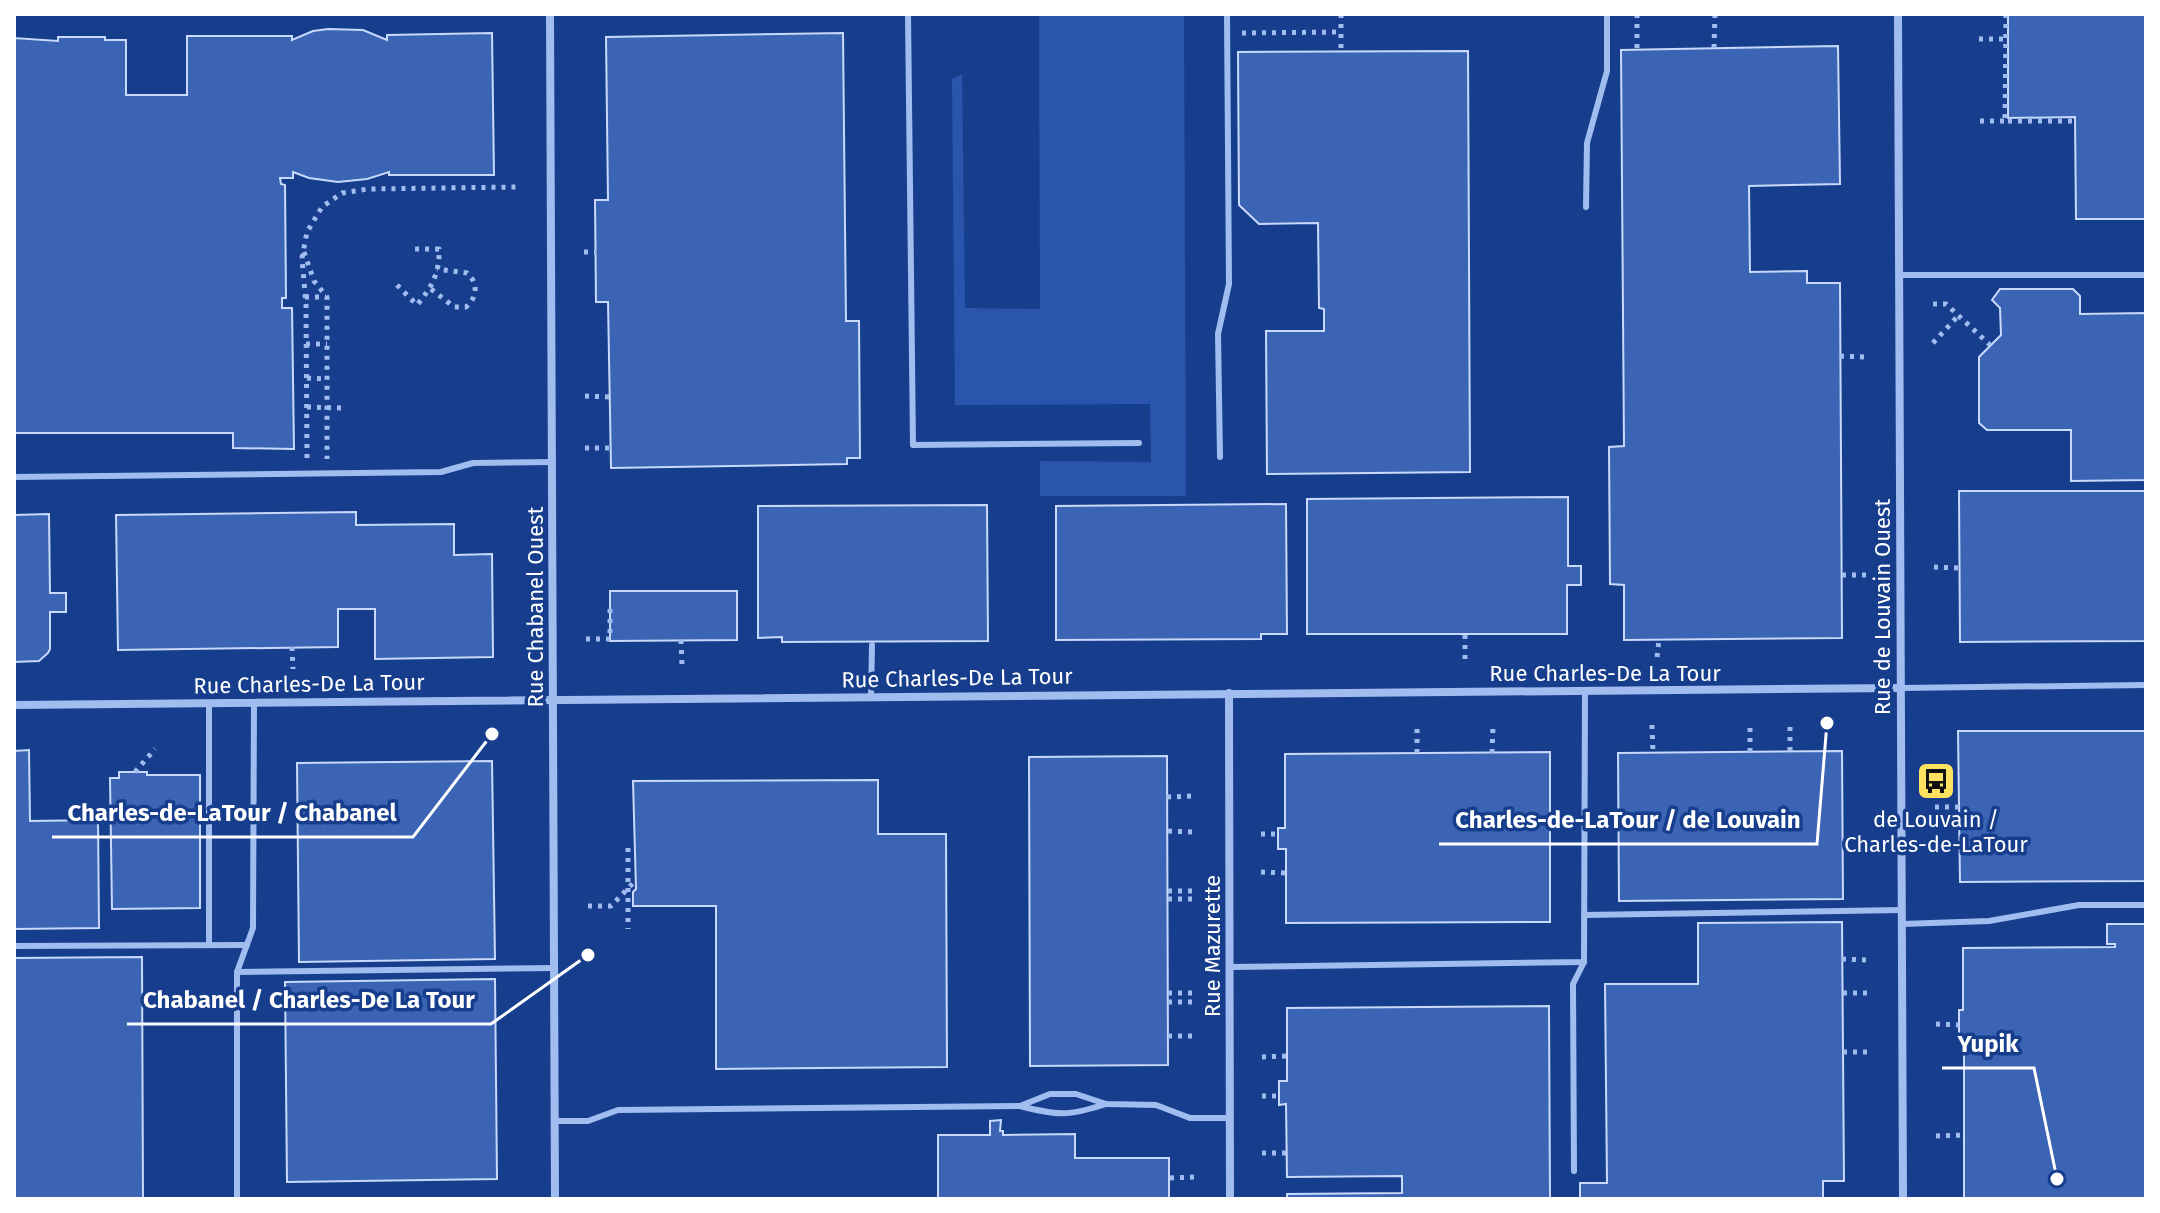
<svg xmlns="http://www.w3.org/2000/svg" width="2160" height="1213" font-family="'Fira Sans',sans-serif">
<rect width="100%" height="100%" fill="#173e8d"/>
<polygon fill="#2956ac" points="1039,14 1184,14 1186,496 1040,496 1040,461 1151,462 1150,404 955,405 952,79 962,74 965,308 1040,309"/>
<g fill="#3b64b4" stroke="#c8d9fb" stroke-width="2">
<polygon points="2008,14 2146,14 2146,219 2076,219 2075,117 2008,118"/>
<polygon points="328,29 363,30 387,40 387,35 492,33 494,175 389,175 389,172 367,179 338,182 309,178 293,172 293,178 280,178 281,184 285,185 286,298 282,298 282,308 292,308 294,449 233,448 233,433 14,433 14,38 58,41 58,37 105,37 105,40 126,40 126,95 187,95 187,36 292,36 292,40 313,31"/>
<polygon points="843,33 846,321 859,321 860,458 847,458 847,464 611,468 608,302 596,302 595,200 608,200 606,37"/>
<polygon points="1838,46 1840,184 1749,186 1750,272 1807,271 1807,283 1840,283 1842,638 1624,640 1624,585 1610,584 1609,447 1624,446 1621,50"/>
<polygon points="1468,51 1470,472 1267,474 1266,331 1324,331 1324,309 1319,308 1318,223 1259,224 1239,205 1238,52"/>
<polygon points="2000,289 2073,289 2080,296 2080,314 2146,313 2146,480 2071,481 2071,430 1987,430 1979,423 1979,357 2001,335 2000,308 1992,300"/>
<polygon points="1959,491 2146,491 2146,641 1960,642"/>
<polygon points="1568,497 1568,566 1581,566 1581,585 1567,585 1567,634 1307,634 1307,499"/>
<polygon points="1286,504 1287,634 1261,634 1261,639 1056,640 1056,506"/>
<polygon points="987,505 988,641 782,642 782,637 758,638 758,506"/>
<polygon points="356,512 356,525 454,524 454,555 492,554 493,657 375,659 375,609 338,609 338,647 118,650 116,515"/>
<polygon points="49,514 50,593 66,593 66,612 50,612 50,649 48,653 39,661 14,662 14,515"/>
<polygon points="610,591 737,591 737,640 610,641"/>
<polygon points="1958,731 2146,731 2146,881 1960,882"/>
<polygon points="29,750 30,821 98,820 99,928 14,929 14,751"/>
<polygon points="1842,751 1843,899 1619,901 1618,753"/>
<polygon points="1550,752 1550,922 1286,923 1286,849 1278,849 1278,828 1285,828 1285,754"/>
<polygon points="1167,756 1168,1065 1030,1066 1029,757"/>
<polygon points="492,761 495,959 299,962 297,763"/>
<polygon points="119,772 147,772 147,775 200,775 200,908 112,909 110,778 119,778"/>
<polygon points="878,780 878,834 946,834 947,1067 716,1069 716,906 633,906 633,892 636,889 633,781"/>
<polygon points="1842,922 1844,1181 1823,1181 1823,1199 1580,1199 1580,1183 1607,1183 1605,984 1698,984 1698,923"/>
<polygon points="2107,924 2146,924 2146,1199 1964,1199 1964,1040 1959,1040 1959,1010 1963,1010 1963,948 2115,947 2115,944 2107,944"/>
<polygon points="142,957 143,1199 14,1199 14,958"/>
<polygon points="495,979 497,1179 287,1182 285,982"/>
<polygon points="1549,1006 1550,1199 1287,1199 1287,1194 1402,1193 1402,1176 1287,1177 1286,1104 1279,1105 1279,1081 1287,1081 1287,1008"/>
<polygon points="1001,1120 1000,1131 1003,1131 1003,1135 1075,1134 1075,1158 1169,1158 1169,1199 938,1199 938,1135 990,1135 990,1121"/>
</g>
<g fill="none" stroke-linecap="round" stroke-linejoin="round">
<g stroke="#a1bcef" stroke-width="5" stroke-dasharray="4 6" stroke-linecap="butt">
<polyline points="1341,14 1341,52"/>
<polyline points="1637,14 1637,49"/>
<polyline points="2006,14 2005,121 2075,121"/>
<polyline points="1242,33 1341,32"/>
<polyline points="1979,39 2006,39"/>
<polyline points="1714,48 1715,14"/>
<polyline points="1980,121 2005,121"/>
<polyline points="304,252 314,281 327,297 327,459"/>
<polyline points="584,252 596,252"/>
<path d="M397,285L417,305C432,287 440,272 439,249H411"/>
<path d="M431,289L454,307H466C478,297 478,282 467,273L437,269"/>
<polyline points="305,297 326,297"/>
<polyline points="1933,304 1946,304 1990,345"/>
<polyline points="1933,343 1958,316"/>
<polyline points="306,344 327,344"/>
<polyline points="1840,356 1866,357"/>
<polyline points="307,378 327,379"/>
<polyline points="585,396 610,397"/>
<polyline points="307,407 344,408"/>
<polyline points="585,448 610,448"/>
<polyline points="307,458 306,305 302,258 307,232 322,207 342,193 368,189 516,187"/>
<polyline points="1934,567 1960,568"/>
<polyline points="1842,575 1867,575"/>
<polyline points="586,639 610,639 610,608"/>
<polyline points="681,640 682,666"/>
<polyline points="292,647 293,669"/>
<polyline points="1657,657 1659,640"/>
<polyline points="1465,659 1465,634"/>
<polyline points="1652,725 1653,753"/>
<polyline points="1790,751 1790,723"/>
<polyline points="1750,752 1750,724"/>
<polyline points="1417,753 1417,727"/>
<polyline points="1492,753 1493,726"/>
<polyline points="135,772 155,749"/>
<polyline points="1167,797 1194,796"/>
<polyline points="1935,807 1959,807"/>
<polyline points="1168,831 1194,832"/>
<polyline points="1261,834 1278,834"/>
<polyline points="628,848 628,929"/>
<polyline points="1261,872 1286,873"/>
<polyline points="1168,891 1194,891"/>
<polyline points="1168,899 1194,899"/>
<polyline points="588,906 611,906 636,880"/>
<polyline points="1842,959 1868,960"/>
<polyline points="1168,993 1195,993"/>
<polyline points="1843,993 1868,993"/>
<polyline points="1168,1002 1194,1002"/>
<polyline points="1936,1024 1959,1025"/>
<polyline points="1168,1036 1195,1036"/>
<polyline points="1843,1052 1868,1052"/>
<polyline points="1262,1057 1287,1056"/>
<polyline points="1262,1096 1279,1096"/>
<polyline points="1936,1136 1964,1135"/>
<polyline points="1262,1153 1287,1153"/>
<polyline points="1170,1178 1195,1177"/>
</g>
<g stroke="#a1bcef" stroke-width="6">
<polyline points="908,14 913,445 1139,443"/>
<polyline points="1586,207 1587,143 1607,71 1607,14"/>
<polyline points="1899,275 2146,275"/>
<polyline points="1220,457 1218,334 1229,284 1227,14"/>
<polyline points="14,477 441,472 473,463 553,462"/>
<polyline points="1900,688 2146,685"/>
<polyline points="871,697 872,645"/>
<polyline points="1584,915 1902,910"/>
<polyline points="1902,924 1989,921 2079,905 2146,905"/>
<polyline points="209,945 209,703"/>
<polyline points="14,946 247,945"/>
<polyline points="1230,967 1584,962 1585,691"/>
<polyline points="237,972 554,968"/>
<polyline points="1020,1106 1050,1094 1076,1094 1106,1104 1156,1105 1190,1118 1230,1118"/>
<path d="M555,1121H588L618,1110L1020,1106C1058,1116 1069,1116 1106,1104"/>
<polyline points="1574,1171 1573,984 1584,962"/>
<polyline points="237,1199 237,972 253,928 254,703"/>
</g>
<g stroke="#a1bcef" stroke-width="8">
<polyline points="550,14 555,1199"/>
<polyline points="1898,14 1903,1199"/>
<polyline points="1229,693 1230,1199"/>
<polyline points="14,705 1900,688"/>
</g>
</g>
<defs>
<g id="bus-square" transform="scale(2)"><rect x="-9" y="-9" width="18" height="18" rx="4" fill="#ffe260" stroke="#173e8d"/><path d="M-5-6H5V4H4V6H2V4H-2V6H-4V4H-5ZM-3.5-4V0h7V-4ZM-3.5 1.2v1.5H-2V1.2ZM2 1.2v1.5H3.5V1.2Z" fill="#111"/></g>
</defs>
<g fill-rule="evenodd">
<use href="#bus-square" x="1936" y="781"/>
</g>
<g text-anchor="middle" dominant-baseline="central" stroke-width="7" stroke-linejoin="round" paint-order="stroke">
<g font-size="22" fill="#fff" stroke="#173e8d">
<text transform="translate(535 607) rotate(-90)">Rue Chabanel Ouest</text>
<text transform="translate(1882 607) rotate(-90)">Rue de Louvain Ouest</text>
<text x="1605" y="673">Rue Charles-De La Tour</text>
<text transform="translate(957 678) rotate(-1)">Rue Charles-De La Tour</text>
<text transform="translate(309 684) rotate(-1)">Rue Charles-De La Tour</text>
<text transform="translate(1212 946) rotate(-90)">Rue Mazurette</text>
</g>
<g font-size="22" fill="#fff" stroke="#173e8d">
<text x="1936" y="819">de Louvain /<tspan x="1936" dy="25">Charles-de-LaTour</tspan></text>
</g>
</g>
<path fill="none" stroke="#fff" stroke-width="3" d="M492 734L413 837H52M1827 723L1817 844H1439M588 955L491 1024H127M2057 1179L2034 1068H1942"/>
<g fill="#fff" stroke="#173e8d" stroke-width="3">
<circle cx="492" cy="734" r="8"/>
<circle cx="1827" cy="723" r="8"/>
<circle cx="588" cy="955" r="8"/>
<circle cx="2057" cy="1179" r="8"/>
</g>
<g font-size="24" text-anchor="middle" font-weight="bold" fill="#fff" stroke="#173e8d" stroke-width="7" stroke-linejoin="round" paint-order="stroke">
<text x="232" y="821">Charles-de-LaTour / Chabanel</text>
<text x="1628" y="828">Charles-de-LaTour / de Louvain</text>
<text x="309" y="1008">Chabanel / Charles-De La Tour</text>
<text x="1988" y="1052">Yupik</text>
</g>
<rect width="2160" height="1213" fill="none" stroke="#ffffff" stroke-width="32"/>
</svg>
